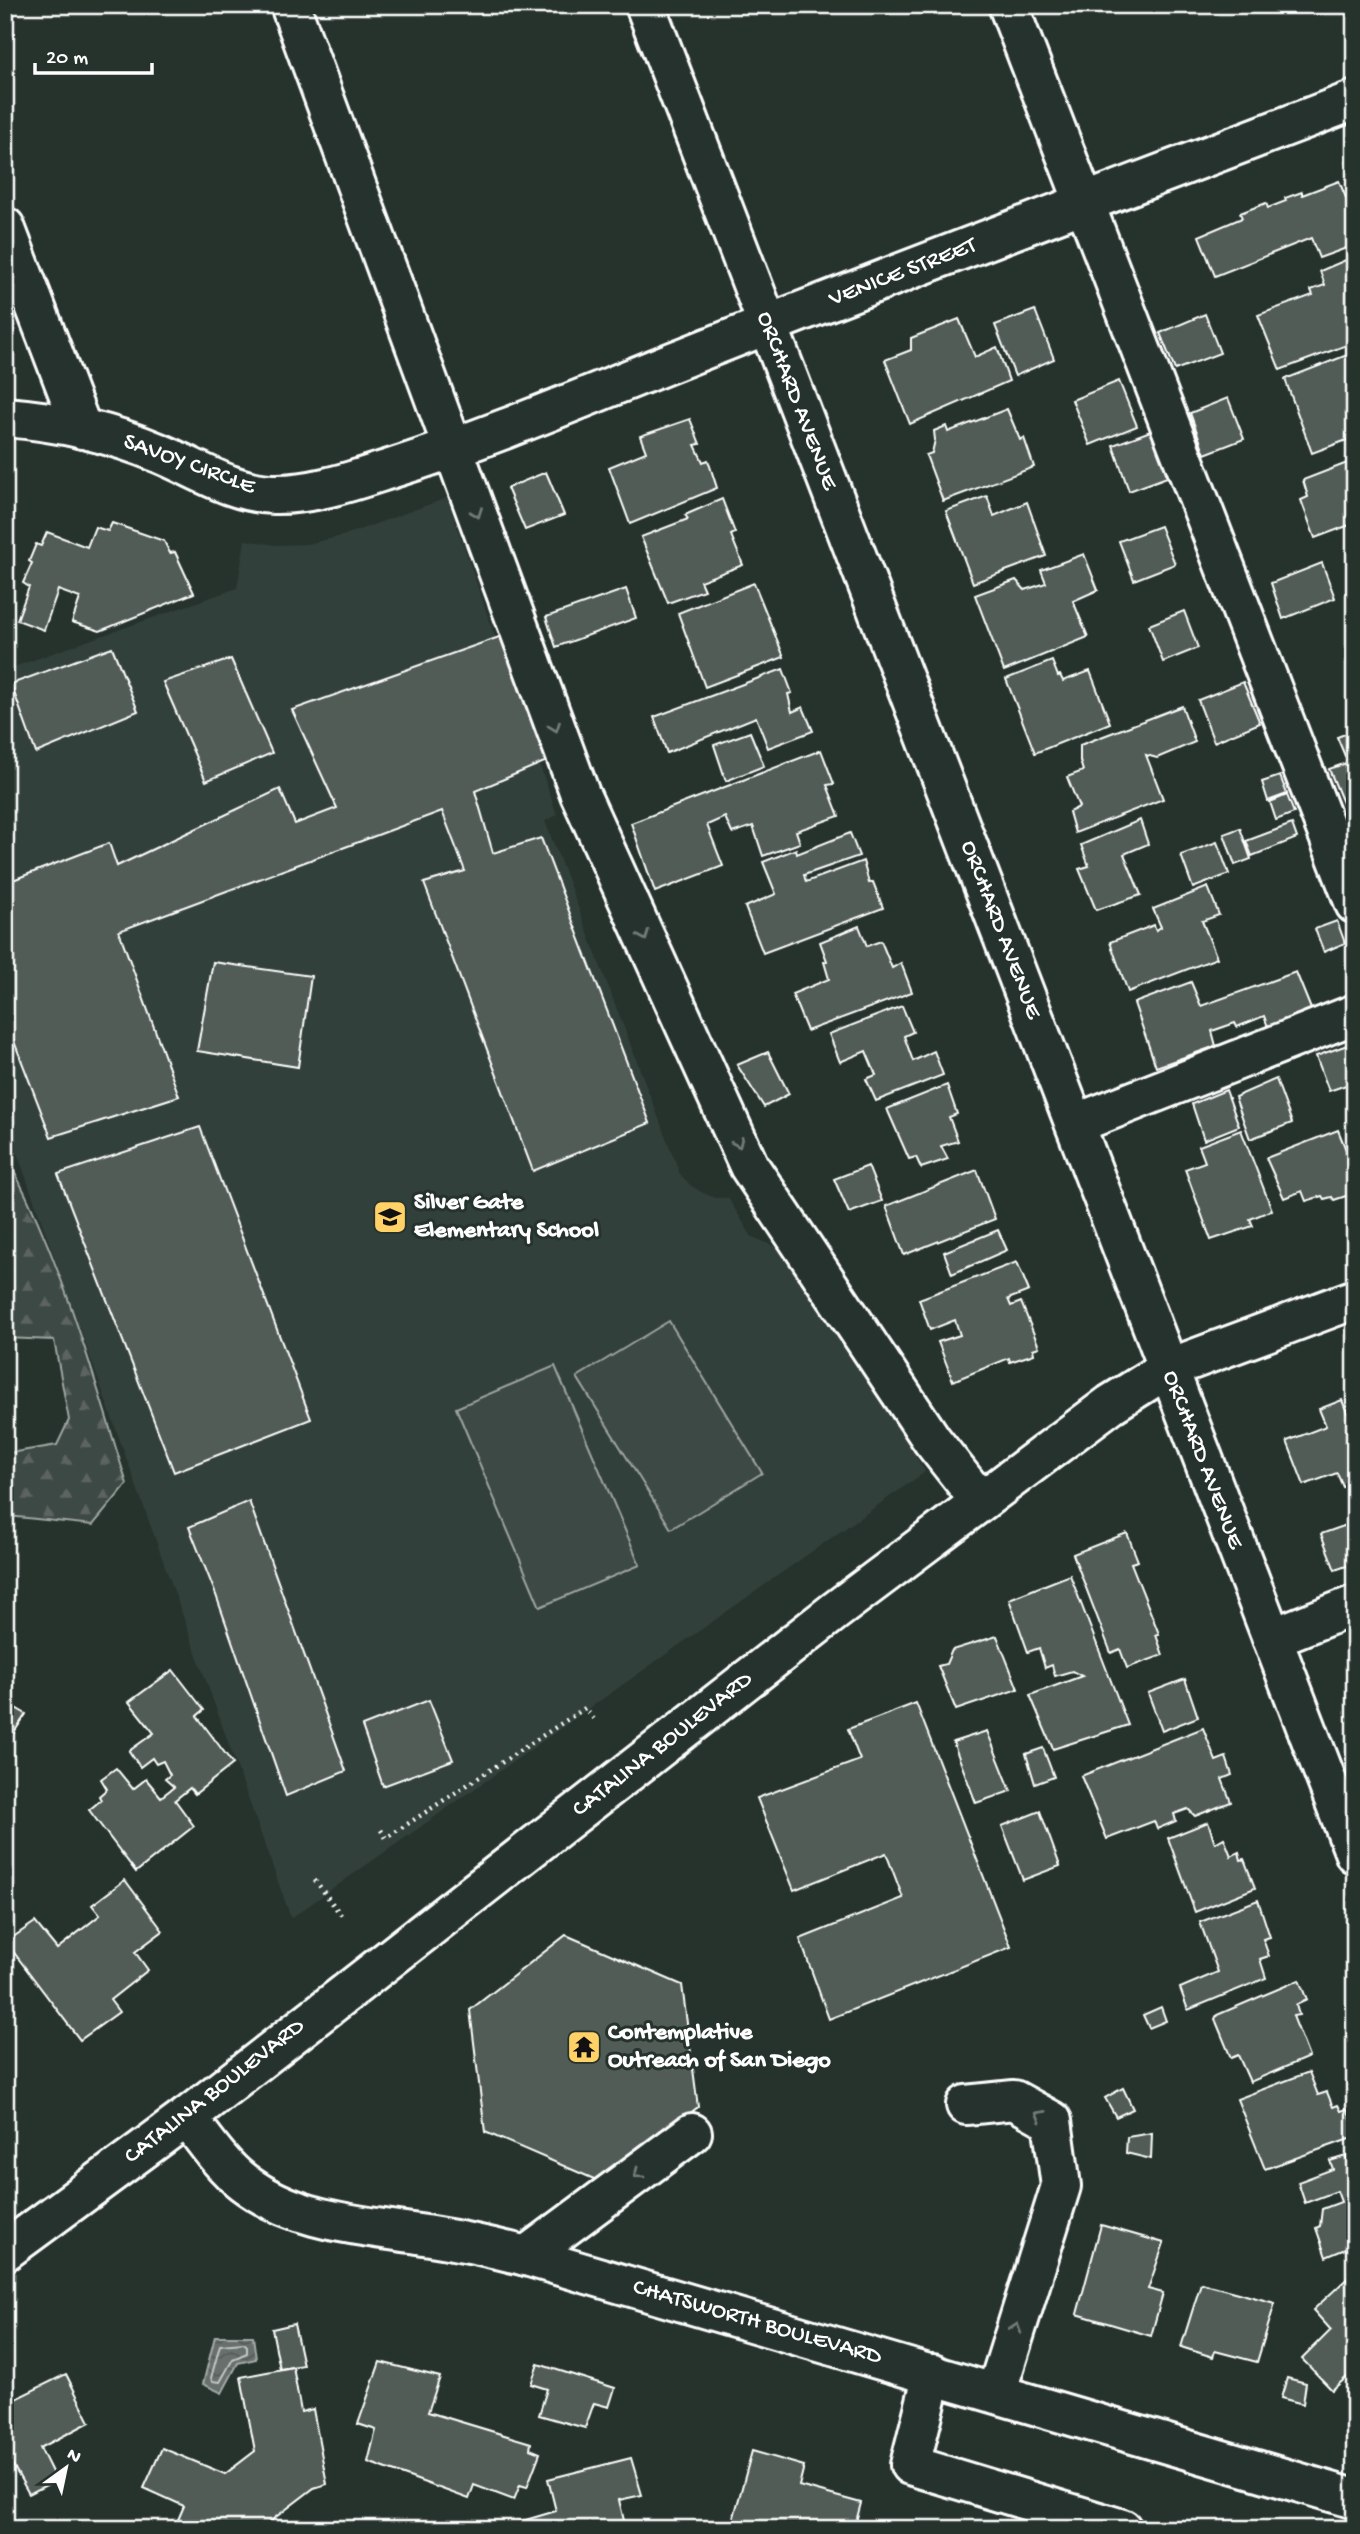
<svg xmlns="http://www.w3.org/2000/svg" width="1360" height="2534" font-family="'Gochi Hand',sans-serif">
<defs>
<pattern id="forest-firs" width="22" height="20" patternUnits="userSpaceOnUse" patternTransform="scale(1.75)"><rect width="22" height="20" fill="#3e4944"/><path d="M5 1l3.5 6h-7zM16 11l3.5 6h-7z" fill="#5b6460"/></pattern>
<pattern id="water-waves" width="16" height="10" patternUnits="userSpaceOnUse" patternTransform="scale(1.75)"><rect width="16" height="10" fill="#67706c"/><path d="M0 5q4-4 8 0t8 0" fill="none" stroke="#575a59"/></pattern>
</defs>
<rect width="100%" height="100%" fill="#26332d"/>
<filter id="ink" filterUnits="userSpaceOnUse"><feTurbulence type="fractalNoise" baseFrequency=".0143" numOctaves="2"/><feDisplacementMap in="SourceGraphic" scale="14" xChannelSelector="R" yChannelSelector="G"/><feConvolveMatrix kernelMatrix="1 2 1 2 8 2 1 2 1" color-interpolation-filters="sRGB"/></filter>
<g filter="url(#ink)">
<polygon fill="#333f3a" points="447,498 557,815 545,821 680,1174 690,1185 703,1193 715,1198 728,1198 752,1237 795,1255 925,1472 291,1918 5,1119 5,670 237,588 245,540 276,545 307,544 342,536"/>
<path fill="url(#forest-firs)" stroke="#9ea4a2" stroke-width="2" d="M5,1169H13C64,1268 94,1378 127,1484L93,1525L8,1516C2,1496 4,1473 10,1453L57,1445L69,1420L54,1340L5,1338Z"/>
<g fill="#3e4944" stroke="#9ea4a2" stroke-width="2">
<polygon points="669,1321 762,1473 671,1529 577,1377"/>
<polygon points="555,1366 640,1565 540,1607 456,1408"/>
</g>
<polygon fill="url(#water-waves)" stroke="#a4a9a7" stroke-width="2" points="215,2336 253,2336 256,2359 238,2363 222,2393 203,2384"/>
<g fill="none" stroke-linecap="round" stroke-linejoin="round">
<polygon stroke="#c2c6c4" stroke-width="2" points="244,2343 247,2346 247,2353 233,2359 220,2382 213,2381 211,2378 220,2345"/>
</g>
<g fill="#515c57" stroke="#fff" stroke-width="2">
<polygon points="1339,181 1355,219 1355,245 1319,258 1311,238 1215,276 1199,236 1242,218 1240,213 1266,203 1268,208 1286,201 1285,198 1302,192 1302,195"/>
<polygon points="1355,256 1355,342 1280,370 1258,315 1313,295 1311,290 1325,285 1320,271"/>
<polygon points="1035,310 1054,359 1015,376 995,325"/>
<polygon points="1205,314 1220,353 1175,370 1160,333"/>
<polygon points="959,319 975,357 997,347 1009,381 910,424 885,360 911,350 911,338"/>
<polygon points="1355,352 1355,437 1312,453 1285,379"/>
<polygon points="1119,381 1137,426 1090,445 1072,400"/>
<polygon points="1228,398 1244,439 1205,454 1190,413"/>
<polygon points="1007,409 1020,440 1024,438 1034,467 943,501 926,455 932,453 935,440 934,431 946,426 948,432"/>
<polygon points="690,419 700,444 695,445 703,462 708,460 717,488 630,524 609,467 646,452 640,436"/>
<polygon points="1153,430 1170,476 1129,491 1113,445"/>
<polygon points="1355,460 1355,523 1315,538 1301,500 1308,497 1303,480"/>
<polygon points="546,472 564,515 525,530 507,488"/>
<polygon points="987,496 994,516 1027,502 1046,556 973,583 946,511"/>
<polygon points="722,499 735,533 731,535 743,565 700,581 704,590 668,603 641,537 688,519 685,515"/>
<polygon points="112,523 164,541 170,553 175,552 194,593 100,631 72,622 80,598 58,590 44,630 17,620 29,587 23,583 32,563 29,561 36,544 41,546 47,532 87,547 95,527 108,531"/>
<polygon points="1160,526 1175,564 1134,580 1119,541"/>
<polygon points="1084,554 1098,590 1073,601 1088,637 1004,671 975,595 1016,580 1025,590 1046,583 1041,570"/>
<polygon points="1322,563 1335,598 1283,619 1271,583"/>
<polygon points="754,583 784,657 705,687 678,613"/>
<polygon points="626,589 636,618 556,647 546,617"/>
<polygon points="1184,611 1198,648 1163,662 1149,625"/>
<polygon points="502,636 547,761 475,791 493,853 541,838 650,1123 533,1171 424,883 465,871 442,811 119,931 179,1096 51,1137 5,1018 5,883 109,843 117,866 280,789 295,824 337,808 292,710"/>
<polygon points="112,647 138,711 36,753 11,684"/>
<polygon points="231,659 272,753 206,781 163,682"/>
<polygon points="1052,661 1058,676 1060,675 1063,681 1090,671 1110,723 1035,753 1006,679"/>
<polygon points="783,669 792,693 788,694 792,712 803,707 813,731 768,748 756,717 667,753 654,717"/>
<polygon points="1243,682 1260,723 1214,742 1198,700"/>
<polygon points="1182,706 1195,742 1157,758 1146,755 1163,799 1075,833 1069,812 1079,807 1067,777 1083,771 1080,761 1080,745"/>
<polygon points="1353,731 1355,753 1345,756 1337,737"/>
<polygon points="750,732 764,766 726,781 714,745"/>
<polygon points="821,750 834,784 827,785 839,816 796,831 800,843 763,856 753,826 732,833 725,817 707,825 723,866 655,892 631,823"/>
<polygon points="1355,760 1355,818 1350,820 1329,769"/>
<polygon points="1280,776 1287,794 1268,801 1262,782"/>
<polygon points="1287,795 1294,813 1276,820 1270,802"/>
<polygon points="1140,820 1148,844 1124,854 1141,895 1096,910 1079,869 1089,866 1081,845"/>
<polygon points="1292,824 1297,838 1252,856 1246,841"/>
<polygon points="1240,828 1251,859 1235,865 1224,834"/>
<polygon points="850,833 859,856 804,875 806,882 863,861 869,883 873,882 883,908 763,953 745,907 776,894 763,862 796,849 797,854"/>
<polygon points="1217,842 1229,874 1193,888 1181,855"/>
<polygon points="1208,887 1219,915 1202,921 1217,958 1128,992 1110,942 1154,925 1156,930 1161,927 1153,909"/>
<polygon points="1337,921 1345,943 1324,952 1315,929"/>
<polygon points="859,926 867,946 881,941 892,968 901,963 912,992 807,1031 792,994 829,979 824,962 827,961 820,942"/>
<polygon points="213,962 311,976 298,1067 197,1051"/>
<polygon points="1296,972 1311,1009 1268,1027 1264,1016 1237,1027 1235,1023 1212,1031 1216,1046 1156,1067 1134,1003 1191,982 1201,1006"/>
<polygon points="902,1006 913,1032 904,1036 913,1061 934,1051 943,1075 876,1101 866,1079 876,1075 866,1051 840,1062 829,1034"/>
<polygon points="1353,1043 1355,1046 1355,1107 1346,1085 1329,1091 1316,1056"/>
<polygon points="768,1052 789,1094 764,1107 737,1065"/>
<polygon points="1276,1079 1292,1123 1250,1139 1235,1097"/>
<polygon points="947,1085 957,1114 949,1117 958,1141 941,1146 948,1159 921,1168 916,1157 909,1159 887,1109"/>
<polygon points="1226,1090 1239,1126 1204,1140 1192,1104"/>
<polygon points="200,1127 311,1419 174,1472 58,1174"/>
<polygon points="1241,1130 1272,1210 1250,1219 1253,1226 1211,1240 1185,1169 1205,1162 1199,1146"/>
<polygon points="1338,1130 1355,1172 1355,1193 1334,1200 1332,1197 1324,1199 1322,1196 1306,1201 1302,1191 1284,1198 1266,1158"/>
<polygon points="868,1166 882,1201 849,1213 834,1179"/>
<polygon points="977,1170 995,1219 904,1255 886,1206"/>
<polygon points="998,1230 1007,1250 952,1274 944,1252"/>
<polygon points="1017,1262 1029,1291 1008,1299 1011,1306 1021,1302 1039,1347 1033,1349 1034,1354 1010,1362 1009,1358 953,1381 938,1342 960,1335 955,1320 930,1330 919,1299"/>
<polygon points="1342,1400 1355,1432 1355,1483 1343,1487 1337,1473 1304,1485 1287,1441 1326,1426 1319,1409"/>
<polygon points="249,1501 346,1771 286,1796 216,1595 189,1527"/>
<polygon points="1355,1522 1355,1563 1335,1570 1321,1534"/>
<polygon points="1127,1533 1138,1561 1131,1563 1159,1634 1156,1635 1163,1655 1127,1668 1120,1649 1111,1653 1073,1554"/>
<polygon points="1070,1575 1128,1725 1053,1749 1030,1695 1082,1676 1072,1671 1055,1676 1052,1665 1045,1668 1039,1648 1028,1652 1009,1599"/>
<polygon points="997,1636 1018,1689 956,1710 938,1666 946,1664 952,1650"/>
<polygon points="173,1670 204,1710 197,1716 233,1764 195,1794 190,1788 175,1800 194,1826 136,1872 89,1810 101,1800 99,1796 107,1789 101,1779 116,1768 133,1789 146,1779 161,1797 174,1787 165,1779 170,1775 163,1761 156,1764 152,1758 140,1767 129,1751 154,1733 129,1702"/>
<polygon points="1185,1679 1198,1717 1162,1731 1148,1693"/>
<polygon points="429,1700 453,1760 383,1786 362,1726"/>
<polygon points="916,1703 1011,1947 829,2019 800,1939 903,1898 886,1853 794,1890 757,1798 860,1760 848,1729"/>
<polygon points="12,1706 26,1714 5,1746 5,1707 11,1710"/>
<polygon points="1203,1728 1216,1761 1226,1757 1232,1775 1222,1779 1231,1802 1195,1816 1188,1809 1174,1814 1176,1821 1157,1829 1154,1821 1107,1839 1081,1776"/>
<polygon points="987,1731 1011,1791 976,1803 953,1742"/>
<polygon points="1043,1748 1054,1777 1035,1784 1026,1754"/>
<polygon points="1040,1811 1060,1866 1023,1880 1002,1826"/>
<polygon points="1208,1822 1215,1843 1224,1838 1231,1856 1239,1852 1241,1860 1244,1859 1255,1888 1195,1912 1168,1838"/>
<polygon points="125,1880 163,1931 135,1952 148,1970 110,2000 119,2012 80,2040 6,1942 35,1922 57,1949 100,1915 92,1905"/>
<polygon points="1258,1900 1270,1937 1263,1939 1269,1956 1260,1959 1266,1978 1188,2010 1180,1988 1218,1972 1200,1922"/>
<polygon points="566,1935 682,1985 698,2107 601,2182 485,2132 470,2010"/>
<polygon points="1299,1980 1307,2000 1296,2005 1299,2015 1293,2016 1309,2057 1250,2082 1238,2055 1231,2058 1215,2019 1217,2015"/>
<polygon points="1161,2007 1166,2021 1149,2028 1143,2015"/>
<polygon points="1309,2072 1318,2095 1327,2092 1333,2107 1338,2105 1341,2111 1347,2109 1355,2129 1355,2137 1265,2169 1237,2099"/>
<polygon points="1123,2088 1133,2109 1116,2117 1105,2098"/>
<polygon points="1152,2133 1151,2159 1126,2153 1127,2137"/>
<polygon points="1346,2156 1349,2163 1355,2161 1355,2245 1326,2257 1316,2228 1320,2226 1322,2209 1341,2202 1337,2191 1305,2203 1298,2182 1333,2169 1330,2161"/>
<polygon points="1101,2225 1164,2243 1148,2289 1163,2293 1151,2336 1077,2314"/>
<polygon points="1352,2274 1355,2276 1355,2370 1332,2390 1302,2359 1331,2330 1313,2310"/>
<polygon points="1201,2283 1275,2303 1257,2362 1215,2351 1213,2357 1181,2347"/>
<polygon points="294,2324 303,2365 280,2369 272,2329"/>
<polygon points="380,2362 440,2377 428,2412 531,2443 530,2449 540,2453 527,2487 520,2485 514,2500 474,2485 469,2499 368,2462 376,2430 358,2424"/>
<polygon points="538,2364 615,2388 609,2407 594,2403 585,2428 539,2415 547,2389 531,2384"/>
<polygon points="293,2367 301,2412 313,2409 327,2484 314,2488 268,2523 271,2529 174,2529 184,2506 144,2488 162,2448 225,2474 255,2451 241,2377"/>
<polygon points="66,2374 90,2422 40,2448 56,2480 29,2494 10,2460 5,2463 5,2404"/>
<polygon points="1287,2378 1306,2383 1303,2404 1281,2398"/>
<polygon points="752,2451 804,2466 799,2486 861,2503 854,2529 750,2529 732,2524"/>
<polygon points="631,2458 642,2495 619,2500 626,2529 495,2529 556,2511 548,2479"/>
<polygon points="867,2522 889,2529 865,2529"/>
</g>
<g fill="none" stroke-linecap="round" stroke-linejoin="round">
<g stroke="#fff" stroke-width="44">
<g id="minor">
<polyline points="290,5 580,794 749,1166 932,1440 980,1501"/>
<polyline points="645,5 1355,1854"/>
<polyline points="1008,5 1355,904"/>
<polyline points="5,227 82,429"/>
<path d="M5,417C57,421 111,433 159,453C196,468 232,493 273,494C314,495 355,480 393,468C489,438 582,398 675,361C901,271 1128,187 1355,100"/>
<polyline points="1075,1124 1355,1014"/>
<polyline points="1272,1638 1355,1605"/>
<polyline points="966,2105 1014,2100 1052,2121 1061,2186 996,2393"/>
<polyline points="526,2256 692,2133"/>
<polyline points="933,2374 910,2465 1122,2529"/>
</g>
</g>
<g stroke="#fff" stroke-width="44">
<g id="major">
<path d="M187,2117C204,2139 221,2165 243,2182C298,2224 365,2225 431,2236C463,2241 495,2248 526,2256L1355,2499"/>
<polyline points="5,2251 187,2117 835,1611 1111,1404 1167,1369 1355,1299"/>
</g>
</g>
<g stroke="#fff" stroke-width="4.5" stroke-dasharray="2 5" stroke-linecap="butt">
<polyline points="381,1830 386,1838 585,1708 596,1722"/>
<polyline points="315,1880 341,1915"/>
</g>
<use href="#minor" stroke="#26332d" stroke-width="38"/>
<use href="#major" stroke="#26332d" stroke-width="38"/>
</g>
<defs><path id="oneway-chevron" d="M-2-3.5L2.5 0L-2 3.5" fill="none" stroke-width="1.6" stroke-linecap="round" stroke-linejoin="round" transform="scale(1.75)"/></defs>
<g stroke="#727a76">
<use href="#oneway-chevron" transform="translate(477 513) rotate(70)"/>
<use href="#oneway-chevron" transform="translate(555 727) rotate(70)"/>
<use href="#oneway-chevron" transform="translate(644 936) rotate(66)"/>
<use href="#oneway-chevron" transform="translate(738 1143) rotate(66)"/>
<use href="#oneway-chevron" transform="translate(1040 2115) rotate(-150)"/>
<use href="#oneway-chevron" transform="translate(638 2174) rotate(143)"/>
<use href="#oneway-chevron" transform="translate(1016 2328) rotate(-72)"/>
</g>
</g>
<defs>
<g id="school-square" transform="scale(1.75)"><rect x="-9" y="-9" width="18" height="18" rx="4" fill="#ffd166" stroke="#26332d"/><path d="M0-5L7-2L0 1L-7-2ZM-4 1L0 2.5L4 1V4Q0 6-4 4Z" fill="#111"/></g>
<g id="temple-square" transform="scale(1.75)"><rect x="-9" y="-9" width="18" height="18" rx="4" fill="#ffd166" stroke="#26332d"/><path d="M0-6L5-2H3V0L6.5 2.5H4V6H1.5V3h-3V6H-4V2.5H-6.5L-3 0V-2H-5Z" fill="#111"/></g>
</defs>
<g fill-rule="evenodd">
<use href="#school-square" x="390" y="1217"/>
<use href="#temple-square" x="584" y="2047"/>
</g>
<g text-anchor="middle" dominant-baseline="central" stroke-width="6" stroke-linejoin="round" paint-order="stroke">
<g font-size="24" fill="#fff" stroke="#26332d">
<text transform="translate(903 273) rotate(-21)">VENICE STREET</text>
<text transform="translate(796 401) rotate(69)">ORCHARD AVENUE</text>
<text transform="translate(189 465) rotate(20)">SAVOY CIRCLE</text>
<text transform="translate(1000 930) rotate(69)">ORCHARD AVENUE</text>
<text transform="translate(1202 1460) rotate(69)">ORCHARD AVENUE</text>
<text transform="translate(663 1745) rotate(-38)">CATALINA BOULEVARD</text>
<text transform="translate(215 2092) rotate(-38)">CATALINA BOULEVARD</text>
<text transform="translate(757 2323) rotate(16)">CHATSWORTH BOULEVARD</text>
</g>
<g font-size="24" font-weight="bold" fill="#fff" stroke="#26332d" text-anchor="start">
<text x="414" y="1203">Silver Gate<tspan x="414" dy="28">Elementary School</tspan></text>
<text x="608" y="2033">Contemplative<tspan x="608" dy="28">Outreach of San Diego</tspan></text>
</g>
</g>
<rect width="1360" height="2534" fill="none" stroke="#26332d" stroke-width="28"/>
<rect x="14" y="14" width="1332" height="2506" fill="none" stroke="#fff" stroke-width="2.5" filter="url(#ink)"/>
<g transform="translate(66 2468) rotate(33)" stroke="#26332d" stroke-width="5" paint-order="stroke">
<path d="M0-5L12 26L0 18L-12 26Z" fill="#ffffff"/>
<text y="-10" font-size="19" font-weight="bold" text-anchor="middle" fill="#ffffff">N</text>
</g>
<path d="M35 63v10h117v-10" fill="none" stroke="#ffffff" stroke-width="3.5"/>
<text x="46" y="63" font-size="21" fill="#ffffff" stroke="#26332d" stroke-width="5" paint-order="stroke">20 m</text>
</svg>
